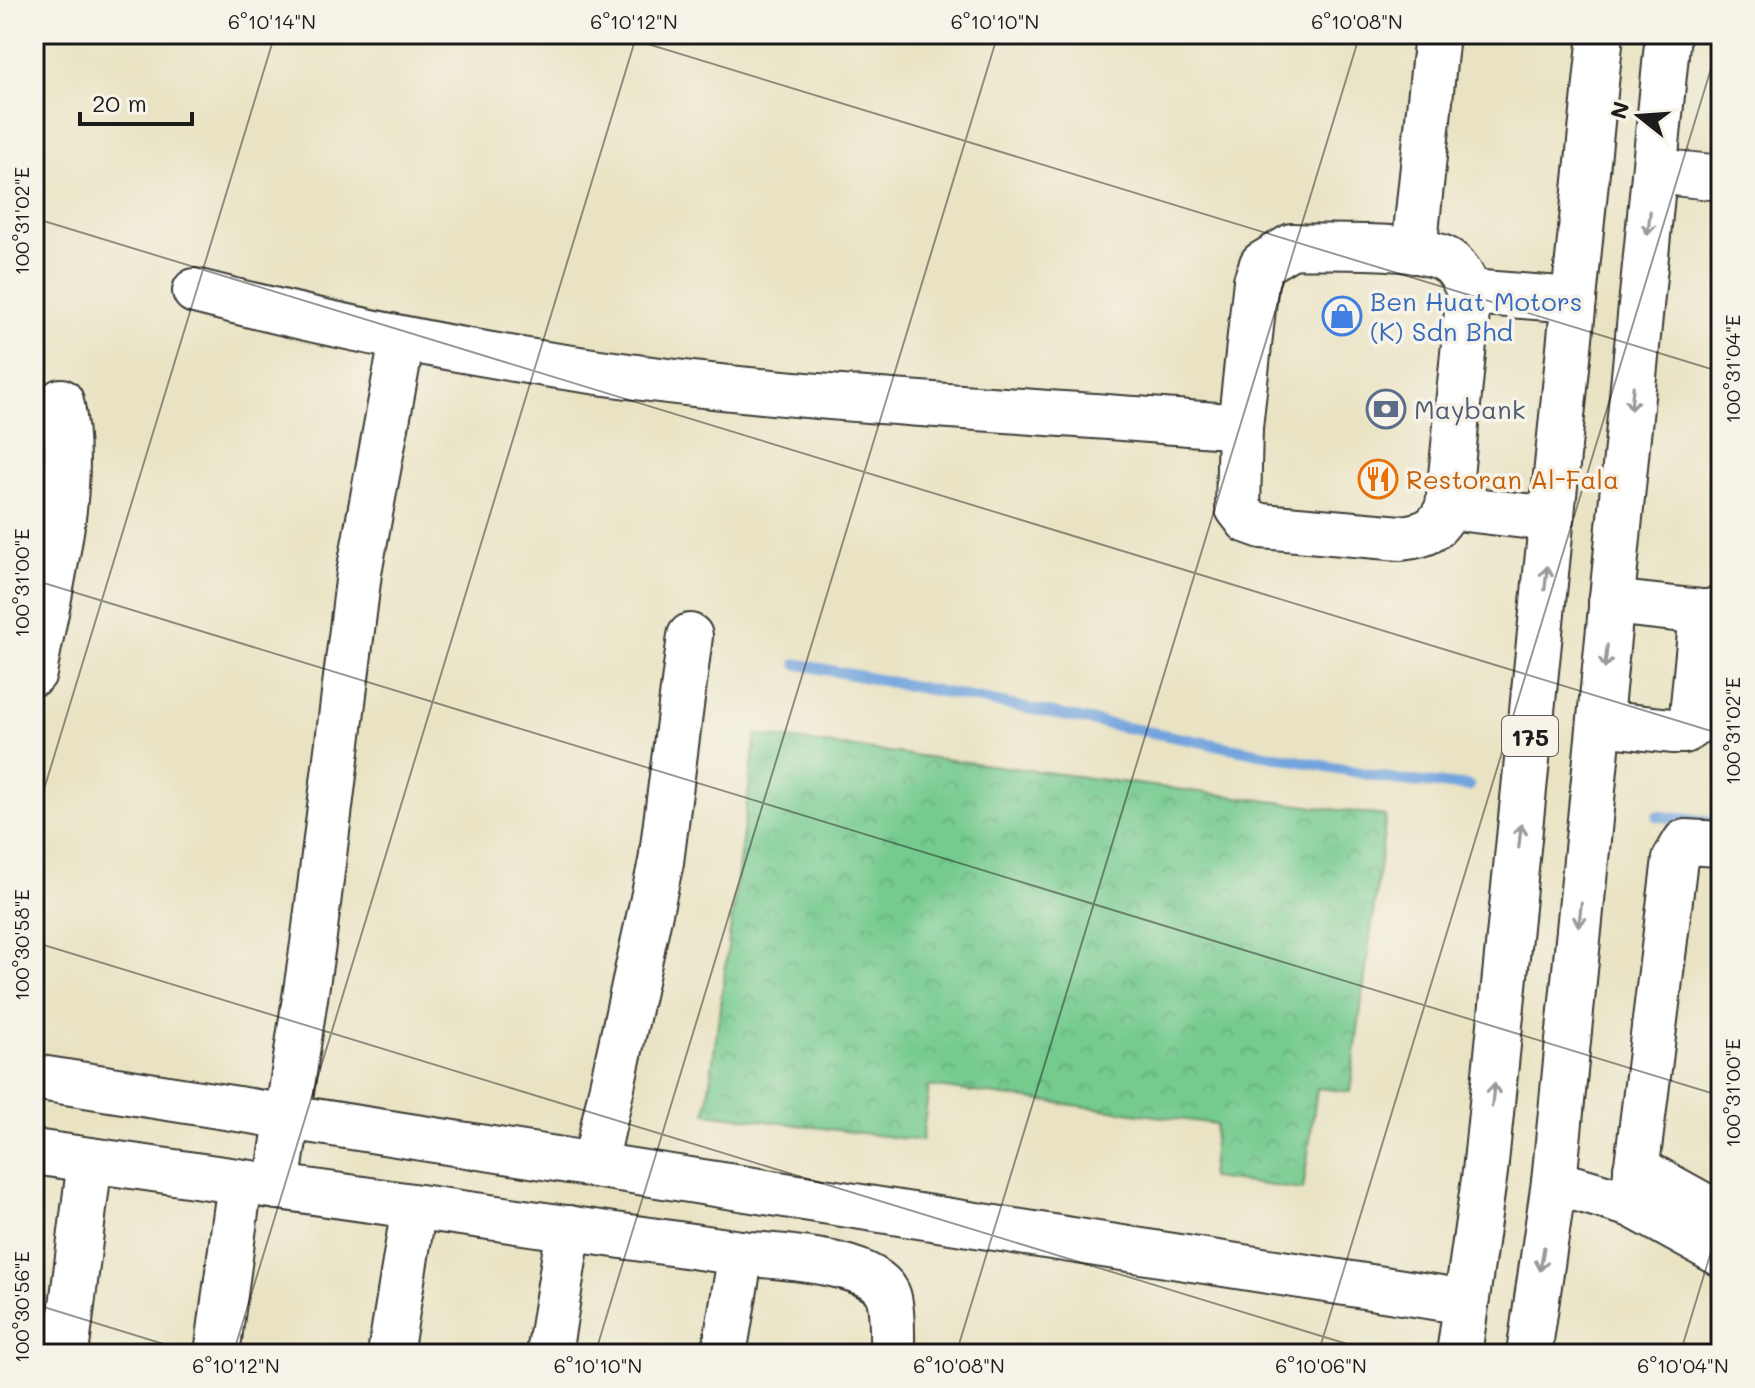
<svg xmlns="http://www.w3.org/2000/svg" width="1755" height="1388" font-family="Mali,sans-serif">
<defs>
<pattern id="park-crowns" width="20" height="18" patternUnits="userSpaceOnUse" patternTransform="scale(2)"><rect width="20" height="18" fill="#74ca8e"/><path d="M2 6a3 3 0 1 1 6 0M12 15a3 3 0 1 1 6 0" fill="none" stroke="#64ad7a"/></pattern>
</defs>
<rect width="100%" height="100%" fill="#f7f3e8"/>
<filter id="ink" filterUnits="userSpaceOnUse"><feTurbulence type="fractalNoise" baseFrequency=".0125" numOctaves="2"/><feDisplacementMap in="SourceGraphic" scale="16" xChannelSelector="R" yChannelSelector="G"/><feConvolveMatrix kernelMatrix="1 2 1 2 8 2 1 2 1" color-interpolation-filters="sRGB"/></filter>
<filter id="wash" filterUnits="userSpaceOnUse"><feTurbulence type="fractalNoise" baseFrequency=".006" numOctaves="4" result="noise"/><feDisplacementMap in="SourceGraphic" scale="32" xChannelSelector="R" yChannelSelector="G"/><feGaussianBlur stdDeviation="1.8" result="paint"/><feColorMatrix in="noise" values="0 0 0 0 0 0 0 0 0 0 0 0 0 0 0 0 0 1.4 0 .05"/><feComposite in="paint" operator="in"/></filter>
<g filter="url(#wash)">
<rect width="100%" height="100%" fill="#e9e3c3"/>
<polygon fill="url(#park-crowns)" stroke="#487355" stroke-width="2" points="756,735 1386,816 1350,1092 1317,1088 1303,1190 1210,1178 1216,1124 929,1086 922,1141 706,1113"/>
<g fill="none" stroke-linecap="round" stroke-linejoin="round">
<g stroke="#73a4dd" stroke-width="11">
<polyline points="797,664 1403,781 1469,786"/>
<polyline points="1657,816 1708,822"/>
</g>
</g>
</g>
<g filter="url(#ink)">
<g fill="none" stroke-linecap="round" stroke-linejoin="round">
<g stroke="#3b3a35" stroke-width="48">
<g id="minor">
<polyline points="1655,171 1721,178"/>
<path d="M1292,246C1332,248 1409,243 1443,258C1457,264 1464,279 1469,292L1448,507C1437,531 1426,535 1401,538L1262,526L1248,521L1238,508L1240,427L1256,281L1262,264Z"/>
<polyline points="1414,251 1437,34"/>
<path d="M195,291C358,333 525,365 693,384C875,404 1058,412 1240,427"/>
<polyline points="1469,292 1574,300"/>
<polyline points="1448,507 1552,519"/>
<polyline points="1611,602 1702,612 1716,612 1721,607"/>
<path d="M34,673C49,587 80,487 61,401"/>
<polyline points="1600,723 1672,731 1684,731 1691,726 1702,612"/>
<polyline points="34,1077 1466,1302"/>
<polyline points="34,1152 741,1253 724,1354"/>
<polyline points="595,1164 661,862 690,636"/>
<polyline points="1636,1168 1721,1215"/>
<polyline points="1554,1182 1632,1205 1721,1254"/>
<polyline points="277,1187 313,944 359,573 402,340"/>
<polyline points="1632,1205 1675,859 1685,842 1721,844"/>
<path d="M741,1253C775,1257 879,1259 889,1298C893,1315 892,1336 892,1354"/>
<polyline points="66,1354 90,1160"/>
<polyline points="217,1354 240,1182"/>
<polyline points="390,1354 414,1207"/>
<polyline points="549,1354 569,1228"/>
</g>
</g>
<g stroke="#3b3a35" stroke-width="48">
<g id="highway">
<polyline points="1459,1354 1485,1172 1601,34"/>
<polyline points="1529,1354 1554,1182 1668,34"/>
</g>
</g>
<use href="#minor" stroke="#fff" stroke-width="44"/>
<use href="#highway" stroke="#fff" stroke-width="44"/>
</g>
<defs><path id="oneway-shaft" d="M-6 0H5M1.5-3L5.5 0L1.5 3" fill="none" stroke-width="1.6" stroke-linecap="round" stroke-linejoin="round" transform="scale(2)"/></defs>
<g stroke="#999">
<use href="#oneway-shaft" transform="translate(1649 223) rotate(96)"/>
<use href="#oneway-shaft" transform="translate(1632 398) rotate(96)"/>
<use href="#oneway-shaft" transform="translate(1546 578) rotate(-84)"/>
<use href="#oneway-shaft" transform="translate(1606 657) rotate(96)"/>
<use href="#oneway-shaft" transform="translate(1520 836) rotate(-84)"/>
<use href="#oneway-shaft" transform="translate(1580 915) rotate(96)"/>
<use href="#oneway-shaft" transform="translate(1493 1095) rotate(-84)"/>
<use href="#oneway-shaft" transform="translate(1542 1259) rotate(99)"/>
</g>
</g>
<path fill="none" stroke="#1c1c1c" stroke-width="2" stroke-opacity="0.45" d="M615,34L1721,372M34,218L1721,734M34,580L1721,1096M34,822L275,34M34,942L1380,1354M34,1304L196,1354M233,1354L637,34M595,1354L998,34M956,1354L1360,34M1318,1354L1721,36M1680,1354L1721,1219"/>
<defs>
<g id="shop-ring" transform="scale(2)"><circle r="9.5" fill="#f7f3e8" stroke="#3f7fe0" stroke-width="1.5"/><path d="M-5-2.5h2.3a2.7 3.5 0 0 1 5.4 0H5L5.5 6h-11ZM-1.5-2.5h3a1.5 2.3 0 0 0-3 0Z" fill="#3f7fe0"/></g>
<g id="bank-ring" transform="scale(2)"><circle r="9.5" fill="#f7f3e8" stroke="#5c6f8a" stroke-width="1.5"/><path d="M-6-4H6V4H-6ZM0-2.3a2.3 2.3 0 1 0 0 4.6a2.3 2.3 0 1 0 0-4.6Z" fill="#5c6f8a"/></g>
<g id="restaurant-ring" transform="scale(2)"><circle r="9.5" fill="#f7f3e8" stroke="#e8710a" stroke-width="1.5"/><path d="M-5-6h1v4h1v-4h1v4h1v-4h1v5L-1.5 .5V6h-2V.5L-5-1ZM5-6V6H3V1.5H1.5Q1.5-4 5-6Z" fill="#e8710a"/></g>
</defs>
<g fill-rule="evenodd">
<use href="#shop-ring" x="1342" y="316"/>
<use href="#bank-ring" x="1386" y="409"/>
<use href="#restaurant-ring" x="1378" y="479"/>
</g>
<g text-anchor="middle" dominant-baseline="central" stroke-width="7" stroke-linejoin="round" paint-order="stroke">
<rect fill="#f7f3e8" stroke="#5e5c59" stroke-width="2" x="1502" y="716" width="56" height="40" rx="6"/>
<g font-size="24" font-weight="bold" fill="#1c1c1c">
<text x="1530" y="736">175</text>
</g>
<g font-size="26" fill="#366cbe" stroke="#f7f3e8" text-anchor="start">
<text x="1370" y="301">Ben Huat Motors<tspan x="1370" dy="30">(K) Sdn Bhd</tspan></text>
</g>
<g font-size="26" fill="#4e5e75" stroke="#f7f3e8" text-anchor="start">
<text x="1414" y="409">Maybank</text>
</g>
<g font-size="26" fill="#c56008" stroke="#f7f3e8" text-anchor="start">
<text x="1406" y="479">Restoran Al-Fala</text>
</g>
</g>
<rect width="1755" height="1388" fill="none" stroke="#f7f3e8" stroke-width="88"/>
<g transform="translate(1639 116) rotate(287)" stroke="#f7f3e8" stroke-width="6" paint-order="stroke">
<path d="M0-6L14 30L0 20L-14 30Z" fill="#1c1c1c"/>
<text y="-12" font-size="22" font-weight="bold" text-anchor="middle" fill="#1c1c1c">N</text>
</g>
<path d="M80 112v12h112v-12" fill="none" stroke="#1c1c1c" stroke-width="4"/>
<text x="92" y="112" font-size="24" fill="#1c1c1c" stroke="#f7f3e8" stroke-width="6" paint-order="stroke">20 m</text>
<rect x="44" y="44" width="1667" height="1300" fill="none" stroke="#1c1c1c" stroke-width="3"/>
<g font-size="20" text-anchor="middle" fill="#1c1c1c">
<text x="272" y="29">6°10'14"N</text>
<text x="634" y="29">6°10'12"N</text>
<text x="995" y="29">6°10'10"N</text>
<text x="1357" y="29">6°10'08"N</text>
<text transform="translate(22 221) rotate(-90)" y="7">100°31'02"E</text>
<text transform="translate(1733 369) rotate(-90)" y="7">100°31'04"E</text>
<text transform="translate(22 583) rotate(-90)" y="7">100°31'00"E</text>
<text transform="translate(1733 731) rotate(-90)" y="7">100°31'02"E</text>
<text transform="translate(22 945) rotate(-90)" y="7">100°30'58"E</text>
<text transform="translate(1733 1093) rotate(-90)" y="7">100°31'00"E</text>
<text transform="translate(22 1307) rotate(-90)" y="7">100°30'56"E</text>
<text x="236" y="1373">6°10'12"N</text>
<text x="598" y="1373">6°10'10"N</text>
<text x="959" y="1373">6°10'08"N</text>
<text x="1321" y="1373">6°10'06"N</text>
<text x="1683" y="1373">6°10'04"N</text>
</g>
</svg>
